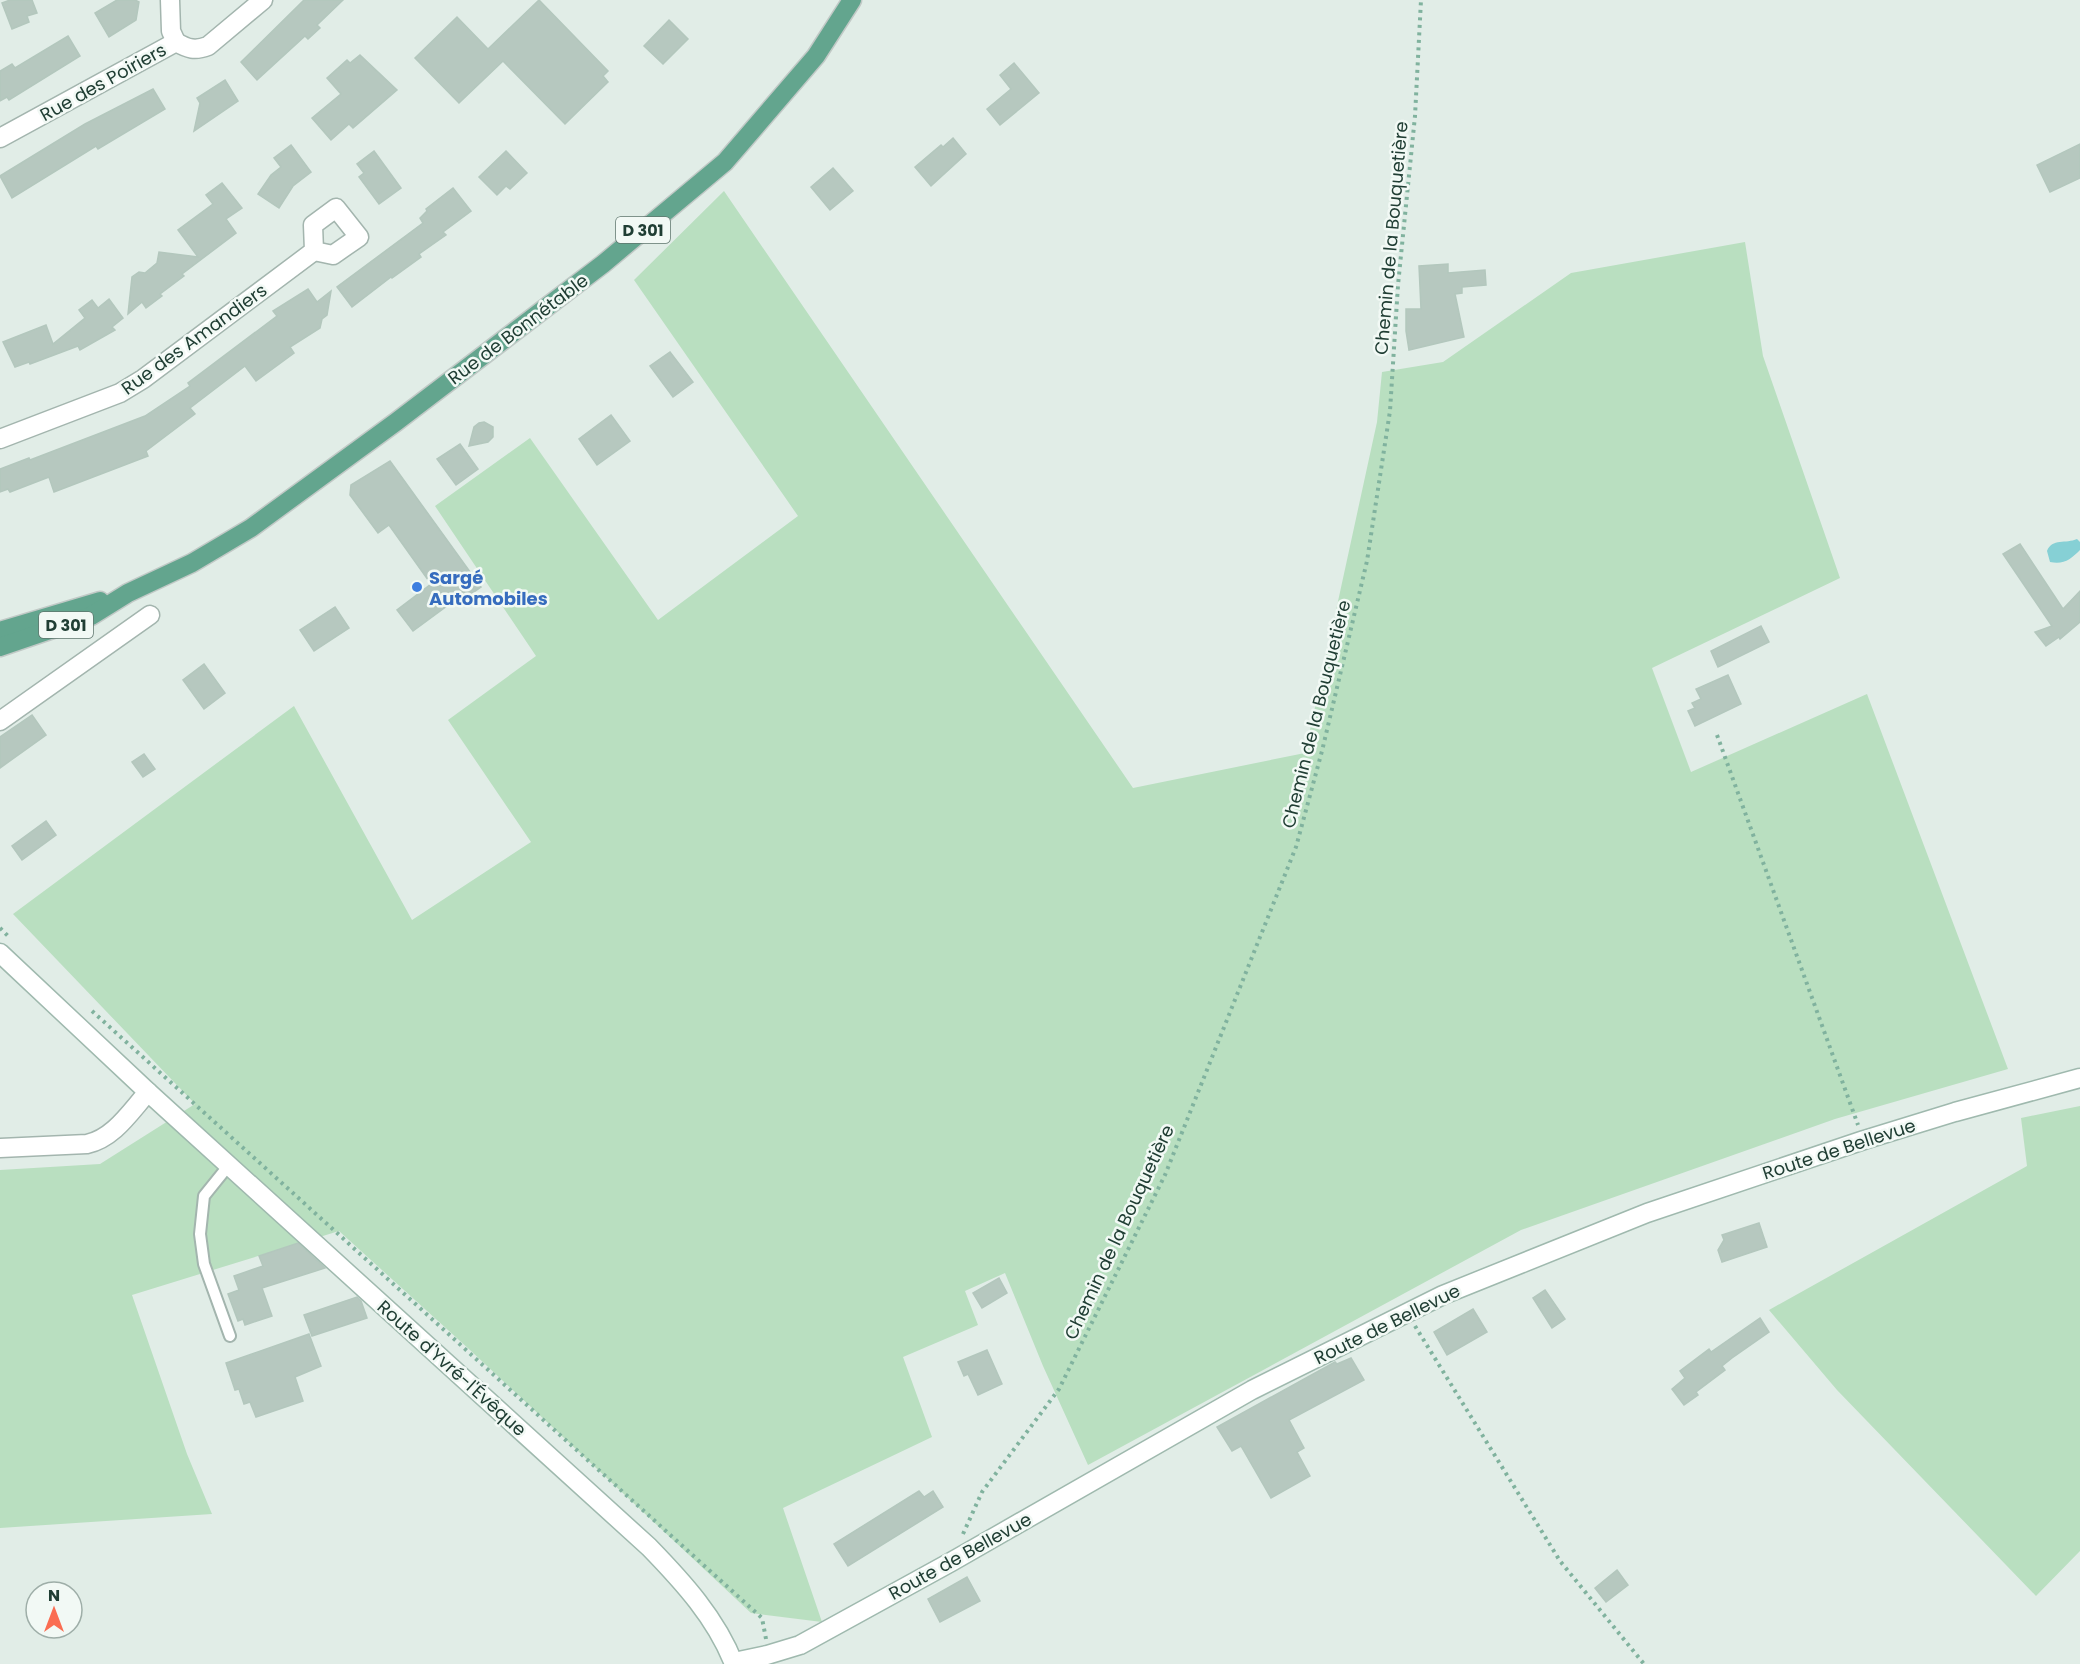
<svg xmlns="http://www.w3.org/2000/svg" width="2080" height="1664" font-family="Poppins,sans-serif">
<rect width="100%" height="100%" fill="#e1ede7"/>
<g fill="#b9dfc0">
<polygon points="724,191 1133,788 1305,753 1377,422 1382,372 1443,362 1571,273 1745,242 1763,356 1840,578 1652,668 1691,772 1867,694 2008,1069 1835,1119 1521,1230 1088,1465 1043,1366 1005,1273 965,1291 978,1325 903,1357 932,1437 783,1508 822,1622 751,1613 470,1350 339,1231 132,1295 187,1454 212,1514 0,1528 0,1170 100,1164 195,1104 13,914 294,706 412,920 531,842 448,720 536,656 435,506 530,438 658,620 798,516 634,280"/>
<polygon points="2080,1106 2080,1551 2036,1596 1837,1390 1769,1310 2027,1166 2021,1118"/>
</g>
<path fill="#86d0d5" d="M2077,539L2080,542V550C2071,559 2064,565 2050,562L2047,551C2052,538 2066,544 2077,539Z"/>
<g fill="#b6c8bf" stroke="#b3c7bd" stroke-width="1.5">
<polygon points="10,0 32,0 37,13 27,16 29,22 12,29 2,3"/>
<polygon points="117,0 135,0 139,2 136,20 109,37 95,13"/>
<polygon points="304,0 343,0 317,25 320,28 308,39 305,36 257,80 241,62"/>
<polygon points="539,0 608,71 603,76 608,82 565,124 503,61 459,103 415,58 457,17 488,49"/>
<polygon points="669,20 688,39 663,64 644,46"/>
<polygon points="68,36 80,56 9,100 7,97 0,101 0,71 12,64 15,68"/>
<polygon points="360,55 397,90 353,128 349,124 331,140 312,118 341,94 327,78 347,60 350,63"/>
<polygon points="1014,63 1039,93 1000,125 987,109 1011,89 1000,75"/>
<polygon points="225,80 238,101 194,131 200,103 197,98"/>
<polygon points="153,89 165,109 98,149 96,146 12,198 0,176 85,124"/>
<polygon points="953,138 966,154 931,186 915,167 941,145 943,147"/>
<polygon points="2080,144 2080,178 2050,192 2037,165"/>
<polygon points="291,145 311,172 293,186 279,208 258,194 271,175 281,167 274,158"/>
<polygon points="374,151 401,188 379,204 359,177 364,173 357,164"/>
<polygon points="506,151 527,173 510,189 506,186 497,195 479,177"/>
<polygon points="833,168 853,191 830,210 811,187"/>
<polygon points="222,183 242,208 226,219 236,233 182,274 184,276 160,294 162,296 146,308 142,302 128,314 132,277 139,272 145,273 157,263 159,252 198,257 178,230 213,204 206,195"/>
<polygon points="453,188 471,211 443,232 446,235 419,254 421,257 392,278 391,277 352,307 337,287 423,223 420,218 427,211 426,209"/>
<polygon points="1448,264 1448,273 1485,270 1486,285 1462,287 1462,293 1455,294 1464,337 1409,350 1406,331 1406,309 1421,309 1419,266"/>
<polygon points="308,289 317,302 331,291 327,315 322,319 320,328 290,347 294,353 256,381 245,366 190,408 195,414 146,451 148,456 54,492 49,477 10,492 8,489 0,492 0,469 29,458 30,460 145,416 190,386 188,383 277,316 273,311"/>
<polygon points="109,299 123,318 112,327 115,330 80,350 78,346 30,364 29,362 15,367 3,342 46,325 53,344 85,318 79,310 92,300 98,308"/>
<polygon points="670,352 693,382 673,397 650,366"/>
<polygon points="611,415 630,441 597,465 579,439"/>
<polygon points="484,422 493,427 493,437 488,442 469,446 474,427 479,423"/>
<polygon points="460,444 478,469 456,485 437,459"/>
<polygon points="390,461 481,587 465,598 462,595 413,631 397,610 431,584 389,525 378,533 350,495 351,485"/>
<polygon points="2020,544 2063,609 2080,591 2080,622 2060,639 2059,637 2046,646 2035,632 2052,626 2003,554"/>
<polygon points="335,607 349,628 314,651 300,630"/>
<polygon points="1761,626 1769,642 1718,667 1711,651"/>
<polygon points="204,664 225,693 204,709 183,680"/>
<polygon points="1728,675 1741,704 1695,726 1688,711 1695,708 1692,703 1701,699 1696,689"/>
<polygon points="32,715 46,735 0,768 0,737"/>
<polygon points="144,754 155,769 143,777 132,762"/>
<polygon points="46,821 56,835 22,860 12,846"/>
<polygon points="1759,1223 1767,1247 1722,1262 1718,1250 1724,1240 1722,1235"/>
<polygon points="298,1243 325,1268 262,1288 272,1316 245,1325 243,1319 238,1321 228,1294 239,1290 234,1276 263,1266 259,1256"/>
<polygon points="999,1278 1007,1293 982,1308 973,1293"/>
<polygon points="1545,1290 1565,1319 1552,1328 1533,1298"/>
<polygon points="357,1297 361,1301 367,1318 312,1336 304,1315"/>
<polygon points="1473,1309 1487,1332 1447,1355 1434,1332"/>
<polygon points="1760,1318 1769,1332 1732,1358 1722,1366 1725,1370 1696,1392 1698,1395 1684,1405 1672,1389 1685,1378 1680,1371 1709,1349 1711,1352"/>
<polygon points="309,1334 321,1366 295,1377 303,1401 256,1417 250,1402 244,1404 239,1389 235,1390 226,1363"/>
<polygon points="987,1350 1002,1384 978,1395 968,1374 964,1376 958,1362"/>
<polygon points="1351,1358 1364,1380 1289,1420 1304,1448 1297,1452 1310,1476 1271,1498 1241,1446 1232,1451 1217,1427 1335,1362 1337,1364"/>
<polygon points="919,1491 924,1497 933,1491 943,1507 848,1566 834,1544"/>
<polygon points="1617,1570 1628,1585 1606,1602 1595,1588"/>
<polygon points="967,1577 980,1601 940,1622 928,1599"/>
</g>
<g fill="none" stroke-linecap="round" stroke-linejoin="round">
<g stroke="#a3b5ae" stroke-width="14">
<polyline id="lane" points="229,1165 204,1196 200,1234 204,1264 230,1336"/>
</g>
<g stroke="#a3b5ae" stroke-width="21">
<g id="street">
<polyline points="170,0 171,31 176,42"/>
<path d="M0,138L176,42C188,49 195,51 208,46L263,0"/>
<polyline points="0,439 120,393 143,379 314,251 333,255 359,237 336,208 313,225 314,251"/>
<polyline points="0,721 150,615"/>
<path d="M0,1148L87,1144C114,1138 130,1112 148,1092"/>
</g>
</g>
<g stroke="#9fb9ae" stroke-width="21">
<g id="secondary">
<path d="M0,953L148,1092L649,1547C683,1582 716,1618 734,1664"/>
<polyline points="734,1662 767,1655 800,1645 951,1562 1252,1390 1443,1295 1647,1213 1864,1140 1955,1112 2080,1078"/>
</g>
</g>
<g stroke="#c1c9c6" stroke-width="21">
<g id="primary">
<polyline points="0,631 100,601"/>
<polyline points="0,647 91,616 128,593 192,563 251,528 396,422 603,264 725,162 816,56 852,0"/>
</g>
</g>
<g stroke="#80b29e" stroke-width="4" stroke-dasharray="3 4.5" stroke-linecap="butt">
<polyline points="1717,735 1858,1125"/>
<polyline points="0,928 8,936"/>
<polyline points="92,1011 762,1618 766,1639"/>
<polyline points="1415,1326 1560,1561 1644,1664"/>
<polyline points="963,1534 982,1492 1059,1389 1165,1175 1296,847 1322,751 1367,561 1390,411 1398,285 1415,116 1421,0"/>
</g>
<use href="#lane" stroke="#fff" stroke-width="10"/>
<use href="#street" stroke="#fff" stroke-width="18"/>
<use href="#secondary" stroke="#fff" stroke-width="18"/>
<use href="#primary" stroke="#63a58e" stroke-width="18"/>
</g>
<circle fill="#3f7fe0" stroke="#f2f9f5" stroke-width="2" cx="417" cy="587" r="6"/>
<g text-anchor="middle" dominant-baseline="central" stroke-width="5" stroke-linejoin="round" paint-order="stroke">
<g fill="#f2f9f5" stroke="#5f766e" stroke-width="1.5">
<rect x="616" y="217" width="54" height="26" rx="4.5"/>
<rect x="39" y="612" width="54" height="26" rx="4.5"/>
</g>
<g font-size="16" font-weight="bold" fill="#203e34">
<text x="643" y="230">D 301</text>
<text x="66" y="625">D 301</text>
</g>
<g font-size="18" fill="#203e34" stroke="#f2f9f5">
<text transform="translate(103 82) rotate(-29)">Rue des Poiriers</text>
<text transform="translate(1391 238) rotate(-85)">Chemin de la Bouquetière</text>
<text transform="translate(518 329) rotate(-37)">Rue de Bonnétable</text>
<text transform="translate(194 339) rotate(-36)">Rue des Amandiers</text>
<text transform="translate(1316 714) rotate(-76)">Chemin de la Bouquetière</text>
<text transform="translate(1839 1149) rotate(-18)">Route de Bellevue</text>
<text transform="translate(1119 1232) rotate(-65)">Chemin de la Bouquetière</text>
<text transform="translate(1387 1324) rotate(-26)">Route de Bellevue</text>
<text transform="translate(452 1368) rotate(42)">Route d'Yvré-l'Évêque</text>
<text transform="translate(960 1556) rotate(-29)">Route de Bellevue</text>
</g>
<g font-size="18" font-weight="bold" fill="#366cbe" stroke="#f2f9f5" text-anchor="start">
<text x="429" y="577">Sargé<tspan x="429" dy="21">Automobiles</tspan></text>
</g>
</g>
<g transform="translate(54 1610)"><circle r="28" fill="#f2f9f5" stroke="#9eaea8" stroke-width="1.5"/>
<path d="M0-4.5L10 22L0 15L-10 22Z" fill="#fa6d52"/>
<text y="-9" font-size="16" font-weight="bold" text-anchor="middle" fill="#203e34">N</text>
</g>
</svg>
